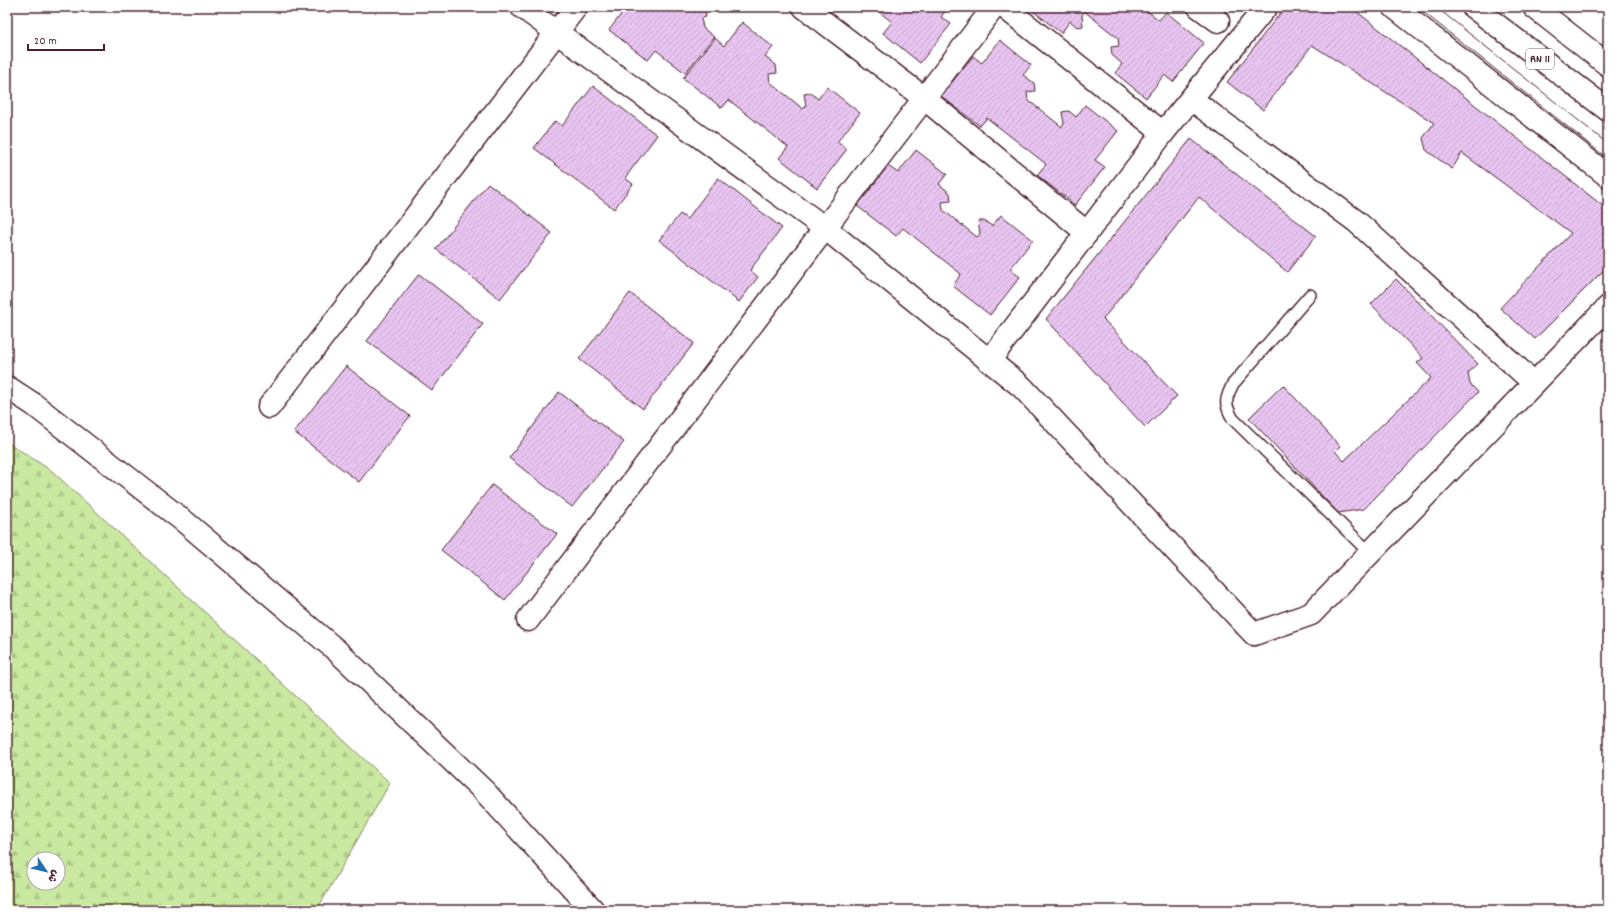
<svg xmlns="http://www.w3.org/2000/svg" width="1615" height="917" font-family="Dekko,'Playpen Sans Arabic',sans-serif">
<defs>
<pattern id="forest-firs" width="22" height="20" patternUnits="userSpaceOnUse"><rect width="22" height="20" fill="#c9e8a0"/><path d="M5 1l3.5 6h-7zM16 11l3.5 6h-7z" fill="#aec78a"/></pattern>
<pattern id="building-hatch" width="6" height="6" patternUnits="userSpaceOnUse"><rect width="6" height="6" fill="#e8c5f1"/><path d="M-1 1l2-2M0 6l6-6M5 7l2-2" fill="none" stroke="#c8a9cf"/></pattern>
</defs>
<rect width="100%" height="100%" fill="#fff"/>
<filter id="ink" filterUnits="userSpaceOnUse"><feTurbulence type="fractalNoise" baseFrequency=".025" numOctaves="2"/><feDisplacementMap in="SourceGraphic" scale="8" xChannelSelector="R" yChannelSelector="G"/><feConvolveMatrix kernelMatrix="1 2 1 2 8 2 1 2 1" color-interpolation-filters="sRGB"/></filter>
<g filter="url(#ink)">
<path fill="url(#forest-firs)" stroke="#8a8466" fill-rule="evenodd" d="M7,442L52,471L390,783L317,910H7ZM34,859H58V883H34Z"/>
<g fill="url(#building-hatch)" stroke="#4a1f2b">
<polygon points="627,7 704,7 706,17 701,18 703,28 714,37 685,73 656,50 648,60 609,30"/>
<polygon points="873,7 948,7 941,17 951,24 920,63 883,33 892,22"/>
<polygon points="1028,7 1142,7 1159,20 1166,12 1204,43 1173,82 1164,75 1146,98 1115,73 1122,64 1112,55 1111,47 1119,46 1118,38 1084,11 1082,15 1083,26 1077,27 1070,21 1061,33"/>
<polygon points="1285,7 1351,7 1608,210 1608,266 1535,339 1500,308 1571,233 1462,153 1452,169 1426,150 1423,138 1434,123 1312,45 1263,110 1227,82"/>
<polygon points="742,22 773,47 765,57 776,65 777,73 769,74 770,82 803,109 806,106 804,94 811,93 818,99 827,87 860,113 837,142 847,149 817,188 779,158 788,147 729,100 722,108 683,78 715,38 724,46"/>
<polygon points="1000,40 1031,65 1023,75 1034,83 1035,91 1027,92 1028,100 1062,127 1064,124 1062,112 1069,111 1076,117 1085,105 1118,131 1095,160 1105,167 1075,205 1037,175 1046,164 987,118 980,126 941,96 973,56 982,63"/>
<polygon points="593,86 657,135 625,178 633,184 614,209 534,148 555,121 562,126"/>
<polygon points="1191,139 1316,236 1287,272 1199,197 1103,319 1177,396 1145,427 1046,319"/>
<polygon points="916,150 947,174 939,184 950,193 951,201 942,202 943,210 977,237 980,234 978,221 984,221 992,226 1001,215 1033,240 1010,269 1020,277 990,315 953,286 961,274 903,228 896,236 857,206 888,166 898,173"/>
<polygon points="718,178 782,228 750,270 758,277 739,302 659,240 680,214 687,219"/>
<polygon points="488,183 552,233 500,299 436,249"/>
<polygon points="419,274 483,324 432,390 367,341"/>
<polygon points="1396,279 1478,364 1468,373 1470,384 1478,392 1364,509 1338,513 1249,418 1283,385 1340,446 1335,451 1344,461 1431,378 1417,363 1423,358 1371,304"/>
<polygon points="630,293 694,343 643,409 579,359"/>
<polygon points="346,366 410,416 359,482 294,432"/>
<polygon points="559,392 624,442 572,507 509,458"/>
<polygon points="492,485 557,534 505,600 441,550"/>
</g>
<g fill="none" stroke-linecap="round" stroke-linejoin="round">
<g stroke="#4a1f2b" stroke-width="14">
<path id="lane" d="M1310,295L1233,384C1225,399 1224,404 1233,419L1370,553"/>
</g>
<g stroke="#4a1f2b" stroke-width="25">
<g id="street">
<polyline points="522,7 825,228 528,620"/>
<polyline points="804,7 924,98 1087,233"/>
<polyline points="994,7 825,228 1022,387 1254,634 1311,614 1608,307"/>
<polyline points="1004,7 1163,133"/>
<polyline points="1199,7 1218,21"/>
<polyline points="1394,7 1608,176"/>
<polyline points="1191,99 1357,222 1534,383"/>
<polyline points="989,361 1163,133 1266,7"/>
<polyline points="269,407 576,7"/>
</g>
</g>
<g stroke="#4a1f2b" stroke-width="25">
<polyline id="primary" points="7,387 33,404 185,522 336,650 484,791 593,910"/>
</g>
<g stroke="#4a1f2b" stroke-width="25">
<g id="highway">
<polyline points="1473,7 1608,110"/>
<polyline points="1534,7 1608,65"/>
</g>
</g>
<use href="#lane" stroke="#fff" stroke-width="11"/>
<use href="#street" stroke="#fff" stroke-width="22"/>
<use href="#primary" stroke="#fff" stroke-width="22"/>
<use href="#highway" stroke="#fff" stroke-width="22"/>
<g stroke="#4a1f2b" stroke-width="1">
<polyline points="1417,7 1608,159"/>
<polyline points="1436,7 1608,144"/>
</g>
</g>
</g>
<g text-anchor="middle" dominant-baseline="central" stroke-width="3" stroke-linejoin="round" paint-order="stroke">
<rect fill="#fff" stroke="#80626b" stroke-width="1" x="1526" y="49" width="28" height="20" rx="3"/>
<g font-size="12" font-weight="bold" fill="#4a1f2b">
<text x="1540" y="59">RN 11</text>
</g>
</g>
<rect width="1615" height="917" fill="none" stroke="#fff" stroke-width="24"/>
<rect x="12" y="12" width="1591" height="893" fill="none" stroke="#4a1f2b" stroke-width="1.5" filter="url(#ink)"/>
<g transform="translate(46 871) rotate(125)"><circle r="19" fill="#ffffff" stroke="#b7a5aa"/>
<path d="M0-3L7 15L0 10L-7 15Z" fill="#1f6fb2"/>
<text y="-6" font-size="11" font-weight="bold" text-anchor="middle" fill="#4a1f2b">ش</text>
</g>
<path d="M28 44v6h76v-6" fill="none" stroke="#4a1f2b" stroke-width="2"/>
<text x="34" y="44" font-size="12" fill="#4a1f2b" stroke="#ffffff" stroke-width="3" paint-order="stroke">20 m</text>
</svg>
